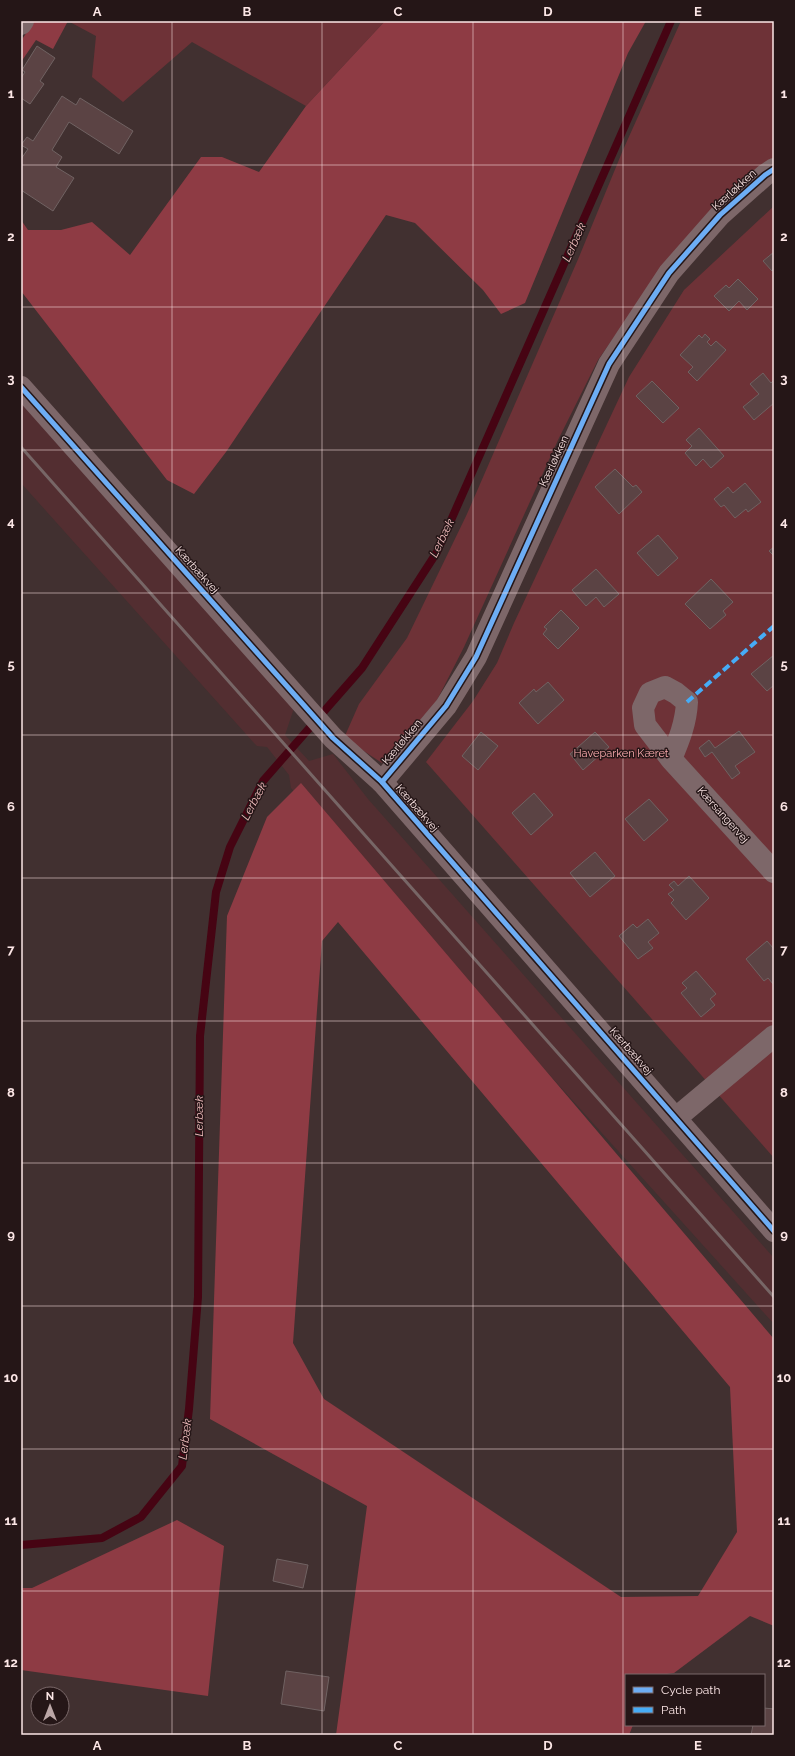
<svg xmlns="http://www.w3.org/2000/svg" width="795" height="1756" font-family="Raleway,sans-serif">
<rect width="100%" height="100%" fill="#413030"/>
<polygon fill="#532e31" points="21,402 294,708 285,735 309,761 333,754 368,799 774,1258 774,1324 291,788 289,775 267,747 257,746 254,743 21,483"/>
<g fill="#6e3237">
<polygon points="68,21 385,21 306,106 192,42 123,102 92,77 96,36"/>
<polygon points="681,21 774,21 774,158 662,268 598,360 558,440 464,647 436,702 382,763 344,738 359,704 407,638 467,514 579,257 623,150"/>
<polygon points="774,206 774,1158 426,762 473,701 497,663 514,623 629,377 684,290"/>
</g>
<g fill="#8e3b44" fill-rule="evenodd">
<polygon points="34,21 68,21 53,49 36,40 21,62 21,41"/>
<polygon points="385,21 646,21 628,53 525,303 501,314 483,290 415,223 386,215 226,452 194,494 167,480 21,291 21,220 28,230 61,230 92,222 130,255 201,157 222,157 259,172 306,106"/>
<path d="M301,783L774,1339V1626L750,1616L674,1673L660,1675H626V1725H633L629,1735H336L367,1506L210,1419L227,916L267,817ZM338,922L730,1387L737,1532L698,1596L621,1597L324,1399L293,1343L322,941Z"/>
<polygon points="177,1520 224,1546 208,1696 21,1670 21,1588 32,1588"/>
</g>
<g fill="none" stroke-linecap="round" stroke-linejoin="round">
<polyline stroke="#460413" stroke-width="8" points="21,1545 102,1538 141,1517 182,1466 189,1409 198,1297 200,1036 216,892 230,847 263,781 362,668 437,552 671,21"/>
</g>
<g fill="#5b4344" stroke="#706262">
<polygon points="37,46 55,58 40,81 44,84 30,104 21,98 21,78 25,72 22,70"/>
<polygon points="62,96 76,105 80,98 133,131 119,154 69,122 52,150 62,157 56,167 74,178 53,211 21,190 21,159 28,149 21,145 27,137 33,141"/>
<polygon points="774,252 774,268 772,271 763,261"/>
<polygon points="738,279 758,299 747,310 739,301 729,311 714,296 726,285 729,288"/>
<polygon points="705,334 710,339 707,342 711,346 716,341 726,350 697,381 688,372 693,367 680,355 699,335 702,338"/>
<polygon points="763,373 771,383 774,380 774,403 754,420 743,407 759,394 750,384"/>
<polygon points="652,381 679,408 663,423 636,396"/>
<polygon points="699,428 724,456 711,468 703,459 696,466 685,453 692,446 686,440"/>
<polygon points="615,469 633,487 636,485 642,492 619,514 595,487"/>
<polygon points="745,483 761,502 748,512 746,509 735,518 724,505 721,507 714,499 728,487 733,493"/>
<polygon points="658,535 678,558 658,576 637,553"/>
<polygon points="774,547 774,556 769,551"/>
<polygon points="596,569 619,594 604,607 596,597 586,606 572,590"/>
<polygon points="711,579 733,602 723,611 726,615 710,629 685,604"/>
<polygon points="561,610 579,628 558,649 543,634 547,629 544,627"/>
<polygon points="774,655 774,685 767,691 751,674"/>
<polygon points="548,682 564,700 538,724 519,703 534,689 536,692"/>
<polygon points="739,731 755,752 735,766 740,773 732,779 712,752 705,757 699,748 709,740 715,748"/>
<polygon points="481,732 498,746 478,770 462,756"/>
<polygon points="595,732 609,747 583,770 570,754"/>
<polygon points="534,793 553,815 531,835 512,813"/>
<polygon points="649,799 668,820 644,841 625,819"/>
<polygon points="595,852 615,876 590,897 570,873"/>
<polygon points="689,876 709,898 686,920 671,903 674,900 668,894 674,890 669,885 674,881 678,886"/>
<polygon points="648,919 659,933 648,942 653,948 638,959 619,936 633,924 637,928"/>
<polygon points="767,941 774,949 774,985 768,978 764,981 746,959"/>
<polygon points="696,971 716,994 710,999 715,1005 701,1017 681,993 687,988 682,983"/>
<polygon points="277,1559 308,1565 303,1588 273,1581"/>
<polygon points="286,1671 329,1677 324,1711 281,1704"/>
<polygon points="764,1708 774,1709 774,1735 751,1735 753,1725 764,1725"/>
</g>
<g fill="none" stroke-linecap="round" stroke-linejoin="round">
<g stroke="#7d6769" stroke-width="22">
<polyline points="21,24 23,21"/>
<polyline points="21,387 333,738 382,782 774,1231"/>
<path d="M671,759C679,740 686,723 687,702L676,693L665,687L650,693L643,708L645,725L671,759L774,872"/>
<polyline points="382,782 446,706 476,657 609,364 669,273 720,215 765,175 774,169"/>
<polyline points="676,1118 774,1036"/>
</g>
<polyline stroke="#766" stroke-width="3" points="21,447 774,1297"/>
<polyline stroke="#46acf6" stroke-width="4" stroke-dasharray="8 4" stroke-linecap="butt" points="687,702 774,626"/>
<g stroke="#251617" stroke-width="8">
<g id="cycleway">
<polyline points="21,387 333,738 382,782 774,1231"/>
<polyline points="382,782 446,706 476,657 609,364 669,273 720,215 765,175 774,169"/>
</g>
</g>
<use href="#cycleway" stroke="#6dadf4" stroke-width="5"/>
</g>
<path fill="none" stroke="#fce6e6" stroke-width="1" stroke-opacity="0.55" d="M172,21V1735M322,21V1735M473,21V1735M623,21V1735M21,165H774M21,307H774M21,450H774M21,593H774M21,735H774M21,878H774M21,1021H774M21,1163H774M21,1306H774M21,1449H774M21,1591H774"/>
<g text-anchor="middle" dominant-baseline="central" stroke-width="3" stroke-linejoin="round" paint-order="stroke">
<g font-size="11" fill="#fce6e6" stroke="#251617">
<text transform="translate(734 190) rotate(-42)">Kærløkken</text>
<text transform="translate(554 461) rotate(-65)">Kærløkken</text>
<text transform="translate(197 570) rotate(48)">Kærbækvej</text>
<text transform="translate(402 742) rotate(-50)">Kærløkken</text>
<text transform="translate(417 808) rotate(49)">Kærbækvej</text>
<text transform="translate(723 815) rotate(48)">Kærsangervej</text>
<text transform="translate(631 1051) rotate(49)">Kærbækvej</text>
</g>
<g font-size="11" fill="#fbacaf" stroke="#251617">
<text x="621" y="753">Haveparken Kæret</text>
</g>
<g font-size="12" font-style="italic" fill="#efbabb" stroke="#251617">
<text transform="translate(574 242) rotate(-66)">Lerbæk</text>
<text transform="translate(442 538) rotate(-64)">Lerbæk</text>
<text transform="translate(254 801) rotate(-62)">Lerbæk</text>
<text transform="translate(199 1116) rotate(-90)">Lerbæk</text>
<text transform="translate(185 1439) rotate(-83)">Lerbæk</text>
</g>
</g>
<rect width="795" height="1756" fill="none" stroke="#251617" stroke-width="44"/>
<rect x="625" y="1674" width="140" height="52" fill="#251617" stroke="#7b696a"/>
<rect x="633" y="1687" width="20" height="6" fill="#6dadf4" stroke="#7b696a"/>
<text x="661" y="1694" font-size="12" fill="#fce6e6">Cycle path</text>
<rect x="633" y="1707" width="20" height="6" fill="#46acf6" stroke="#7b696a"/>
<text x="661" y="1714" font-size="12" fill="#fce6e6">Path</text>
<g transform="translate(50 1706)"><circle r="19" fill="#251617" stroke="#7b696a"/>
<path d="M0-3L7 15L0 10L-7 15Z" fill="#bba6a6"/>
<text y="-6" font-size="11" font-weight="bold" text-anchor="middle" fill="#fce6e6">N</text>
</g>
<rect x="22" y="22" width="751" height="1712" fill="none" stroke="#fce6e6" stroke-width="1.5"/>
<g font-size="13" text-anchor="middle" font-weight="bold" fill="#fce6e6">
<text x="97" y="16">A</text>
<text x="247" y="16">B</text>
<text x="398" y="16">C</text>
<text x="548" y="16">D</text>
<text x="698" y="16">E</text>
<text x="11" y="98">1</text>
<text x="784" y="98">1</text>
<text x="11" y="241">2</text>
<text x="784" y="241">2</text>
<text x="11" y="383">3</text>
<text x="784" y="383">3</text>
<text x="11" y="526">4</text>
<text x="784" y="526">4</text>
<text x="11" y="669">5</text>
<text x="784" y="669">5</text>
<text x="11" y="811">6</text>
<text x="784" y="811">6</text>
<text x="11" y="954">7</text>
<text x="784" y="954">7</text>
<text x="11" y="1097">8</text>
<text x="784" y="1097">8</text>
<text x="11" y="1239">9</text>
<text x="784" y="1239">9</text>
<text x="11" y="1382">10</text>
<text x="784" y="1382">10</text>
<text x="11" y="1525">11</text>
<text x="784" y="1525">11</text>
<text x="11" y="1667">12</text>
<text x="784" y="1667">12</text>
<text x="97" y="1750">A</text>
<text x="247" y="1750">B</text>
<text x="398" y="1750">C</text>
<text x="548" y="1750">D</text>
<text x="698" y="1750">E</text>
</g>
</svg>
